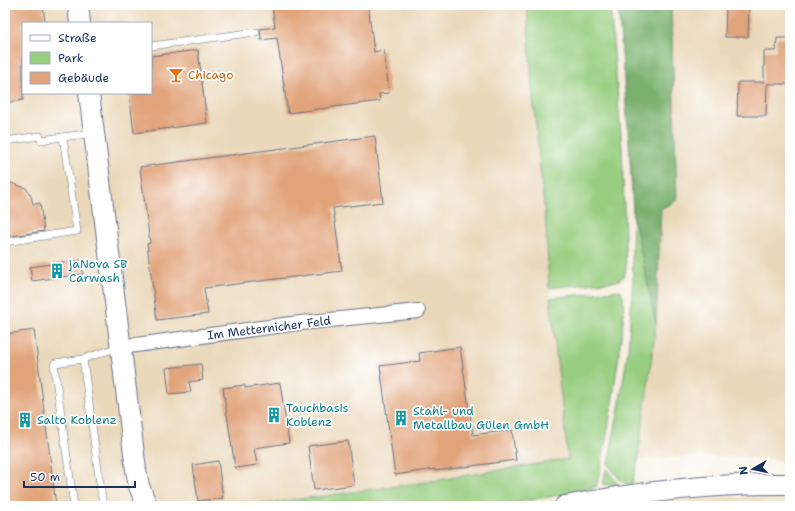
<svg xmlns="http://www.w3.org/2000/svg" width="795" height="511" font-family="'Shantell Sans',sans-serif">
<rect width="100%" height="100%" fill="#fff"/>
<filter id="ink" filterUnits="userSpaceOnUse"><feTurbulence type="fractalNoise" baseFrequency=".025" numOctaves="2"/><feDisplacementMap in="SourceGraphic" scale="8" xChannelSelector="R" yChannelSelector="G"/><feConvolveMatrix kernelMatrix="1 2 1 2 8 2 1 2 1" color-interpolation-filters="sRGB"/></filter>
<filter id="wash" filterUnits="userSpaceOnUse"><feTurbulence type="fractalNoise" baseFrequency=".012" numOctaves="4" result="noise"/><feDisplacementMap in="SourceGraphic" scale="16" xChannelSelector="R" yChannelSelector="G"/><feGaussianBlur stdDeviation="0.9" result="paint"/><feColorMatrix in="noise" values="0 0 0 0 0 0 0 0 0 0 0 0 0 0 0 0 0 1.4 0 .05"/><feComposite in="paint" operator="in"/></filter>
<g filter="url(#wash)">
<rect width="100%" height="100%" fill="#f7ecda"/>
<g fill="#ead8ba" fill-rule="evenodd">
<path d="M5,5H527L532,87L546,226L550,298L568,459L426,482L249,506H5ZM23,23H151V93H23Z"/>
<polygon points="671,5 790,5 790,462 752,458 700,456 638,460 656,324 661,209 677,199"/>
<polygon points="790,496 790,506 638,506 644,502 699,498"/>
</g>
<g fill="#98ce80" stroke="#5a7e6f">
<polygon points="527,5 610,5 622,147 626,269 624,277 616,281 549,288 546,226 532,87"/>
<polygon points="633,213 656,324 638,460 632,484 626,484 620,480 608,464 609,457 618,414 628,350 633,277 632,252"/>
<path d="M621,290C627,303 621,338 619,353C613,398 607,443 596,487L571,493L497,506H249L426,482L568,459L550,298Z"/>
<polygon points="607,468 610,474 618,484 603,485 606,469"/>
</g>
<polygon fill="#7ab16e" stroke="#4a7066" points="618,5 671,5 677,200 661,209 656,324 633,213 629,143"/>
<g id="blocks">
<g fill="#e1a379">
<polygon points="5,5 43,5 45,23 23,23 23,100 5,103"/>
<polygon points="272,5 368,5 374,52 384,50 389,93 379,94 380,101 288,113 277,38 261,40 260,29 275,27"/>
<polygon points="726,5 749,5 748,37 725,37"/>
<polygon points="777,38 790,38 790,77 789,77 789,84 767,84 766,116 737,116 738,82 764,82 764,51 776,51"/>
<polygon points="198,50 207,123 134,133 129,93 151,93 151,56"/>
<polygon points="375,136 383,202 333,208 342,271 204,288 208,314 157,320 147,244 150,243 140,167"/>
<polygon points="5,181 26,188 31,196 33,204 40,203 44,231 5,237"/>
<polygon points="81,260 83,274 32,281 30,267"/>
<polygon points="34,330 56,506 5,506 5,334"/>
<polygon points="460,347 473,435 512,430 516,460 435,471 435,469 395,475 380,366 420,361 419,353"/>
<polygon points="201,364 203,380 189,382 191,392 169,394 166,368"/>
<polygon points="280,383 289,443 254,448 257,465 235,468 223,388 245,385 245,388"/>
<polygon points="348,441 354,485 314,490 308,446"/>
<polygon points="218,461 223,498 198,501 193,465"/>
</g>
</g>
</g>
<g filter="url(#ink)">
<use href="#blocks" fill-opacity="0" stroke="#687189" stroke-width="1"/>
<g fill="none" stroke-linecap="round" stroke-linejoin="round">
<g stroke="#687189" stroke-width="8">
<g id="lane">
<polyline points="151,46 256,32"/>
<polyline points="5,141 40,136 41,140 92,133"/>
<polyline points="5,242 77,231 63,137"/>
<polyline points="83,359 103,506"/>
<polyline points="74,506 54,365 55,363 83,359 119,347"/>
</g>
</g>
<g stroke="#687189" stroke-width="16">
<polyline id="street" points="121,347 291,324 418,311"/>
</g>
<g stroke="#687189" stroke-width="22">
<g id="secondary">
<polyline points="78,5 80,23"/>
<polyline points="89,93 136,470 139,486 147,506"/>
<path d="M565,506C639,492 714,483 790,484"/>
</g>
</g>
<use href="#lane" stroke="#fff" stroke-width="7"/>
<use href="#street" stroke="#fff" stroke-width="14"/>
<use href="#secondary" stroke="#fff" stroke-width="20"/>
</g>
</g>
<defs>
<g id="bar-bare" transform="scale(1.2)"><path d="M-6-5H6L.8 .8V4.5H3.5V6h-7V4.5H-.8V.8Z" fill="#e8710a" stroke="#fff" stroke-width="2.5" paint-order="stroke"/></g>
<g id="building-bare" transform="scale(1.2)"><path d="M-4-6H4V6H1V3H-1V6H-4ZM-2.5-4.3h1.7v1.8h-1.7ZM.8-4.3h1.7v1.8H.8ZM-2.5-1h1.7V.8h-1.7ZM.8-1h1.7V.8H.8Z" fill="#0f9aa8" stroke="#fff" stroke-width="2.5" paint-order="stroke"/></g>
</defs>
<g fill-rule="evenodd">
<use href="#bar-bare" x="176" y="75"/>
<use href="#building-bare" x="57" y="271"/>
<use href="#building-bare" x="274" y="415"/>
<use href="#building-bare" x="401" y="418"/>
<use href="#building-bare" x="25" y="420"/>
</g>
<g text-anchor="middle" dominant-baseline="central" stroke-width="3.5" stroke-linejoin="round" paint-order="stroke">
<g font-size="12" fill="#c56008" stroke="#fff" text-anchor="start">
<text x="188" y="75">Chicago</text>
</g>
<g font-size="12" fill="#0d838f" stroke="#fff" text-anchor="start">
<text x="69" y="264">jaNova SB<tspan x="69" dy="14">Carwash</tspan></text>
<text x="286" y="408">Tauchbasis<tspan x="286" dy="14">Koblenz</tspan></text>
<text x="413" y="411">Stahl- und<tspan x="413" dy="14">Metallbau Gülen GmbH</tspan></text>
<text x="37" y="420">Salto Koblenz</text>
</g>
<g font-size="12" fill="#1b2f5e" stroke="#fff">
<text transform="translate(269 328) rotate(-7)">Im Metternicher Feld</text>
</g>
</g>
<rect width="795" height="511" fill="none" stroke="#fff" stroke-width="20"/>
<rect x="22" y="22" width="130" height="72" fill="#ffffff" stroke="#a4acbf"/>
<rect x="30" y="35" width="20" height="6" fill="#ffffff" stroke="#a4acbf"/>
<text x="58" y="42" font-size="12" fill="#1b2f5e">Straße</text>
<rect x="30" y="52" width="20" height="12" fill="#98ce80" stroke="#a4acbf"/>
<text x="58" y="62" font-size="12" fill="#1b2f5e">Park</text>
<rect x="30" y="72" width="20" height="12" fill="#e1a379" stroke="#a4acbf"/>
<text x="58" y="82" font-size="12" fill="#1b2f5e">Gebäude</text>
<g transform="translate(753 469) rotate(261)" stroke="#ffffff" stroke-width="3" paint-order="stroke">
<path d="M0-3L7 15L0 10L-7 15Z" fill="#1b2f5e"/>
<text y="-6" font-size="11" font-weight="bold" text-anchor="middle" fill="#1b2f5e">N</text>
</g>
<path d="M24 481v6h111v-6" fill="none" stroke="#1b2f5e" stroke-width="2"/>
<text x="30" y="481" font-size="12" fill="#1b2f5e" stroke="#ffffff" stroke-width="3" paint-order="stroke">50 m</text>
</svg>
